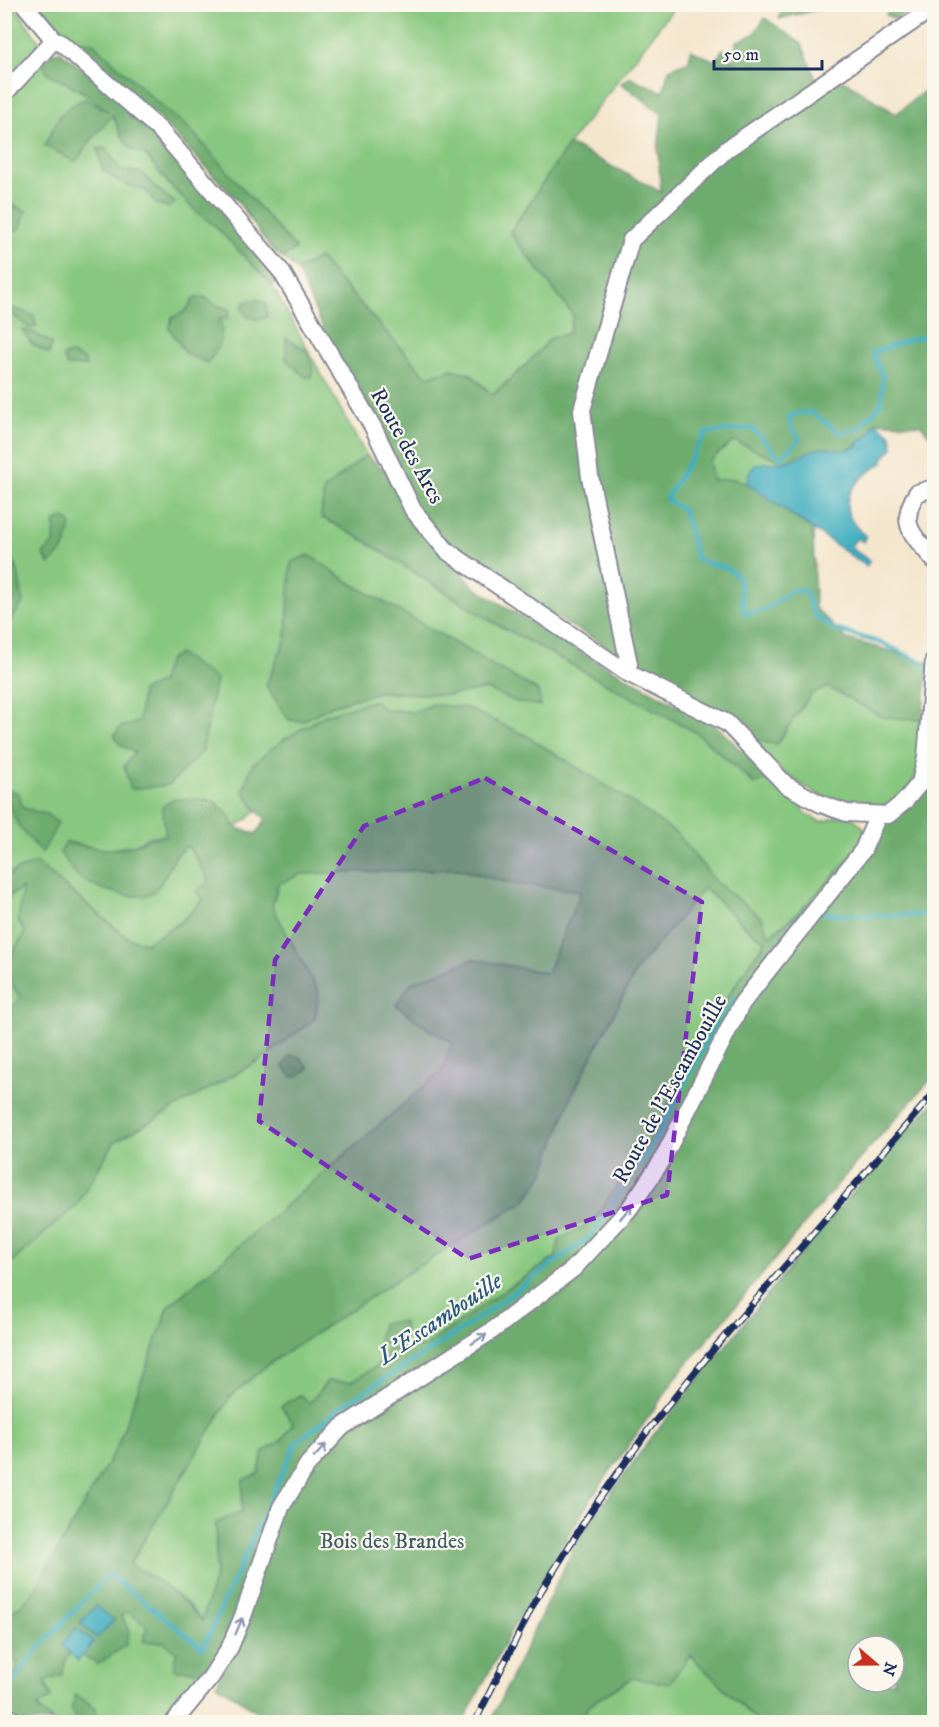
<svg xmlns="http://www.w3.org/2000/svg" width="939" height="1727" font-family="'IM FELL DW Pica',serif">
<rect width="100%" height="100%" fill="#fbf7ec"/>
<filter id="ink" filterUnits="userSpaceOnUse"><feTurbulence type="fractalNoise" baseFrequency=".0167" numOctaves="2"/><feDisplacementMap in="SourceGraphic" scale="12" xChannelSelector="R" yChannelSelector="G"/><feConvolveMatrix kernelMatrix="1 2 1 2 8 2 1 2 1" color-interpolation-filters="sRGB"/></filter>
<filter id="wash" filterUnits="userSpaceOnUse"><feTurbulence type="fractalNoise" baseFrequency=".008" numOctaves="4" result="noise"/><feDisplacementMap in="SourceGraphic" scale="24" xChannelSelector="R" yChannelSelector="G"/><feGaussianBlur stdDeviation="1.35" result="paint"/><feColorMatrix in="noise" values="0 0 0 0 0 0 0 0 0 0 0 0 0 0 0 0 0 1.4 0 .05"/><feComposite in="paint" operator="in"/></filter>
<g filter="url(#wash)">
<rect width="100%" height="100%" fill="#f4e6cd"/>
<g fill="#88c77f" stroke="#527b6e" stroke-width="1.5" fill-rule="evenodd">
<polygon points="4,5 14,5 40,43 33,56 11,82 5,74"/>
<polygon points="30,5 676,5 569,144 510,232 573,315 569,333 550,339 527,364 492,395 471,374 451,369 427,377 319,258 297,270 269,246 237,200 157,116 74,47 61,38"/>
<path d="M43,62L47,73L85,93L113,114L169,184L198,213L214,225L272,285L366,455L324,490L321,517L362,539L491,621L697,733L754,784L769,779L799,799L805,813L821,822C842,815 853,811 867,832L835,882L769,936L762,918L716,882L677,834L621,795L525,735L433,704L414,712L383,709L325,715L280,742L252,765L243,791L256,810L249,818L235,827L227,813L167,836H151L134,845L107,850L66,842L163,879L178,852L188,846C194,856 208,870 208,883C207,910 167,931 146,943L128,938L37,863L17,870L5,877L4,102ZM309,555L349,582L537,691L541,705L517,702L486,689L450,695L379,692L333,705L302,721L290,720L266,686L286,638Z"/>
<polygon points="734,441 785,462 748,484 733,479 713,481 709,461"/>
<path d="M828,687L851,699L922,720C921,733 923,749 920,762C903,828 843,812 799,783C778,770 761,751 744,733L776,745L811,694Z"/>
<polygon points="459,869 509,883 582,890 547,973 474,959 411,983 430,1030 452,1042 442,1071 169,1306 117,1447 31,1596 5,1618 5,1268 77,1205 114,1142 260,1060 319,993 272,906 278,884 301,874"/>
<polygon points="23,887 18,921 25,933 5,965 5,899"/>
<polygon points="704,888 750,931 766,940 695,1044 659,1127 591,1223 559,1240 556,1257 487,1302 426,1346 389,1349 377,1366 351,1382 327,1381 310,1403 282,1406 294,1423 281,1441 263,1452 259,1473 243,1481 242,1511 216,1536 216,1573 202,1621 187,1603 130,1564 230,1397 267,1365 404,1275 525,1201 543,1175 571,1097 637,969"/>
<polygon points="4,972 20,997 9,1012 5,1012"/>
<polygon points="129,1611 176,1652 210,1665 166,1722 97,1722 96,1708 76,1696 71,1710 77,1722 53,1722 37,1706 51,1698 45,1681 62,1675 66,1658 74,1649 121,1615"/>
<polygon points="690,1655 758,1722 578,1722 590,1704 632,1678"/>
<polygon points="18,1660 16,1674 5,1685 5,1663"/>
<polygon points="300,1711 357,1716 353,1722 316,1722"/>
</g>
<g fill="#6eac6e" stroke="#446e66" stroke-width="1.5" fill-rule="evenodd">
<polygon points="783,5 783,4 836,5 779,19"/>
<polygon points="890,5 926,5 929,8 923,11 911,5 897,20 886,15"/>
<polygon points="765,18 802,44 817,82 845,81 896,114 934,83 934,441 921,425 876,422 869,435 857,443 859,445 840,452 822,448 785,462 734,441 709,461 713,480 733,479 748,484 813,530 815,608 847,639 929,662 922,720 882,717 828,687 811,694 776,745 756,740 588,635 481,578 429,534 475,588 568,645 719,728 769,779 755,784 697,733 491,621 362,539 321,517 324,490 366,455 403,485 327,337 297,270 319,258 427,377 451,369 471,375 493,395 527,364 550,339 569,333 573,315 510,232 569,144 661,192 658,149 662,114 621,83 630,77 663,92 669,69 689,61 691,50 715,61 723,49 734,63 736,42 754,34"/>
<polygon points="80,41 92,42 158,103 191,130 296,249 282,258 269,246 237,200 157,116 74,47"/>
<path d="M60,51L160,130L281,284L272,285L214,225L198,213L169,184L146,155C126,152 119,132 113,115C100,130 86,144 76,162L45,146C55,123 60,107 86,99L108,111L85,93L47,73L43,62L51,53Z"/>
<polygon points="98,148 105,148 122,171 141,172 154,186 175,203 169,208 156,204 146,190 124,184 102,170"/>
<polygon points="12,205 26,211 21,227 10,234 5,223 5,209"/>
<path d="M205,297L216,305L230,309L228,319H220C225,337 219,349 207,363L186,354L169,328L172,318L186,311L194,298Z"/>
<polygon points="255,299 266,303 267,317 258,320 247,317 242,309 245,302"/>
<polygon points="13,308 33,315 37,327 29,328 9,311"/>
<polygon points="22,330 33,332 52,343 49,354 31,343"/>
<polygon points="286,338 309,352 313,370 311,377 305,377 286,359"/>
<polygon points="71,354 85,360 86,366 67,366 63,356"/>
<path d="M65,518L71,524C67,544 66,551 49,564L43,554L54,543L55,521Z"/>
<polygon points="309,555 349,582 538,691 541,706 517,702 486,689 450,695 379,692 333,705 302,721 289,720 266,686 286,638 291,562"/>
<polygon points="13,559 18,571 23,603 5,626 5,560"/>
<polygon points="179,654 216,679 202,752 169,785 131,789 124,766 135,752 120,745 114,735 121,727 139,722 142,691 160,683 169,659"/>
<path d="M375,700L383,709L414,712L433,704L467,708L525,735L621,795L677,834L716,882L762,918L769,936L795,916L827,883L881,824L910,806L934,775V1076L855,1164L681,1371L590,1500L512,1629L463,1722H353L357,1716L302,1711L316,1722H272L217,1684L230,1654L199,1671L174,1670L176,1652L164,1642H143L147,1627L129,1612L121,1615L129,1631L126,1645L98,1664L74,1650L66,1658L62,1675L45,1681L51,1698L37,1707L53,1722H5V1685L16,1674L18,1661L5,1663V1618L31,1596L117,1447L169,1306L442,1071L452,1042L430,1030L396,1005L411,983L474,959L547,973L581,891L509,883L459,869L301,874L278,884L272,906L319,993L315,1019L260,1060L114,1142L77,1205L5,1268V1012H9L20,997L5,972V965L25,933L18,921L22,888L5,899V877L17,870L36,863L128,938L146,943L180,923L203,899L196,891L208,882L206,874L188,846C168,856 168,882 151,893C138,903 88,887 77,875C71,869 66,860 60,853L66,842C89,847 111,853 134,845C150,840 148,836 166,836L162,807L173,799L212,800L227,813L235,827L256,834L266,819L256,810L243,791L252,765L280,742L325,715ZM704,888L750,931L766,941L695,1044L659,1127L591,1223L559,1240L556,1257L487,1302L426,1346L389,1349L377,1366L351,1382L327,1381L310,1403L300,1395L281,1406L293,1424L281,1441L263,1452L259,1473L243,1480L242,1511L216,1523V1573L202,1621C181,1596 158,1580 130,1564L230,1397L267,1365L404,1275L525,1201L543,1175L571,1097L637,969Z"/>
<polygon points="9,790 19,793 23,808 46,814 58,823 42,853 20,828 6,801"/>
<polygon points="290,1056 300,1057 309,1068 299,1076 292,1077 283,1066"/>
<path d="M934,1103V1722H758L690,1655L669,1684L632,1678L590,1704L578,1722H490L576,1542L651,1438L774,1286L900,1136ZM858,1646H894V1682H858Z"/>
<polygon points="403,1322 405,1327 401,1342 387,1345 378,1341 382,1323"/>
<polygon points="76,1695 96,1708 97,1722 77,1722 71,1710"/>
</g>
<g fill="#41aebf" stroke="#2e6e8e" stroke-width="1.5">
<path d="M876,422L891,435L893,448L882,460L884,462C852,481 829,506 866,536L863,542L857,538L850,547L870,561L866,566L748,484C746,456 771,465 786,462C798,459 810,449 822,448C840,447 837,455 859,446L856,443L869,435Z"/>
<polygon points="96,1606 114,1620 97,1638 80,1623"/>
<polygon points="76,1628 94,1642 78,1661 62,1645"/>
</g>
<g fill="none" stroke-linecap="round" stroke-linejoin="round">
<g stroke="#41aebf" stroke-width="4.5">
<polyline points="929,666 884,644 834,629 814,615 805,591 793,590 764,610 744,614 739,578 727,568 697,560 684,511 666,499 706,433 752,428 781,458 800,439 791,427 789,415 811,412 840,433 858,429 881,404 883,376 872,353 911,339 934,335"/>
<polyline points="819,912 845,915 934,915"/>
<polyline points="776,947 804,911 810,911"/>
<polyline points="4,1694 38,1649 109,1574 203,1648 296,1443 342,1406 463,1329 591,1236 656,1139 714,1028 736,998"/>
<polyline points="4,1703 12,1712"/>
</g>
</g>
</g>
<g filter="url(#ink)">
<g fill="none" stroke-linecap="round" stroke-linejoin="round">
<g stroke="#888a96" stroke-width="20">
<g id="street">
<polyline points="24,4 54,40 62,44 160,130 281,271 373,427 413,510 447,551 626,672 727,723 786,785 821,804 847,813 888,815 904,802 920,783 926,758 934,660"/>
<polyline points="4,94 54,40"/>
<path d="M934,488L917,493C897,524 914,536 934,560"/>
<polyline points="626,672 629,664 590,477 582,410 631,240 727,149 921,16 934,11"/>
<polyline points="4,1715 16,1722"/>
<polyline points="174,1722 211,1677 230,1647 243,1616 281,1507 308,1464 342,1427 493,1330 573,1269 629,1209 661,1162 742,1003 863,850 875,822 875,815"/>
</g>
</g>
<use href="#street" stroke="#fff" stroke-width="16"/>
<g stroke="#1b2f5e" stroke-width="7">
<polyline id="rail" points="475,1722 535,1601 591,1511 649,1429 717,1345 934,1093"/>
</g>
<use href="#rail" stroke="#fbf7ec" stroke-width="4.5" stroke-dasharray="14" stroke-linecap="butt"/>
</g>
<defs><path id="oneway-shaft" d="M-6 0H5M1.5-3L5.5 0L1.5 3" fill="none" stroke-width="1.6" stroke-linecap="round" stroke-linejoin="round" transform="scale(1.5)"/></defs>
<g stroke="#8d97ae">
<use href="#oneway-shaft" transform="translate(626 1212) rotate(-50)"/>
<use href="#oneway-shaft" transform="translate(479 1339) rotate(-33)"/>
<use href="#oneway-shaft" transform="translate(320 1451) rotate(-47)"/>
<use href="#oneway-shaft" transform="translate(239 1626) rotate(-67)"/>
</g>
</g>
<path fill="#7b2cbf" fill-opacity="0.2" stroke="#7b2cbf" stroke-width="4.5" stroke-dasharray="12 8" stroke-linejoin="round" d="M485,778L702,902L667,1195L468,1259L259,1121L275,960L364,826Z"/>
<g text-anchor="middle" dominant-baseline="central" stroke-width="4.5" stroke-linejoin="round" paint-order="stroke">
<g font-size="22" fill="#1b2f5e" stroke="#fbf7ec">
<text transform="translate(407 446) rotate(61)">Route des Arcs</text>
<text transform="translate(670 1089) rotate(-61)">Route de l'Escambouille</text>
</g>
<g font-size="22" fill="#3c5d68" stroke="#fbf7ec">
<text x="392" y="1541">Bois des Brandes</text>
</g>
<g font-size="24" font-style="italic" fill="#285b80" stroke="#fbf7ec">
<text transform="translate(440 1319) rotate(-34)">L'Escambouille</text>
</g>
</g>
<rect width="939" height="1727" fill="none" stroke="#fbf7ec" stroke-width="24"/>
<g transform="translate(876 1664) rotate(110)"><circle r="28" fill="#fbf7ec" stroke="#a1a7b3" stroke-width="1.5"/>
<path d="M0-4.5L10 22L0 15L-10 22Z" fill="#c8321e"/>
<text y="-9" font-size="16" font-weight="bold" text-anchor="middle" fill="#1b2f5e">N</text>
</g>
<path d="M714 60v9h108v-9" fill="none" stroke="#1b2f5e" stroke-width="3"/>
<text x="723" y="60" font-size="18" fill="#1b2f5e" stroke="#fbf7ec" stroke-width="4.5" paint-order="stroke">50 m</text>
</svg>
